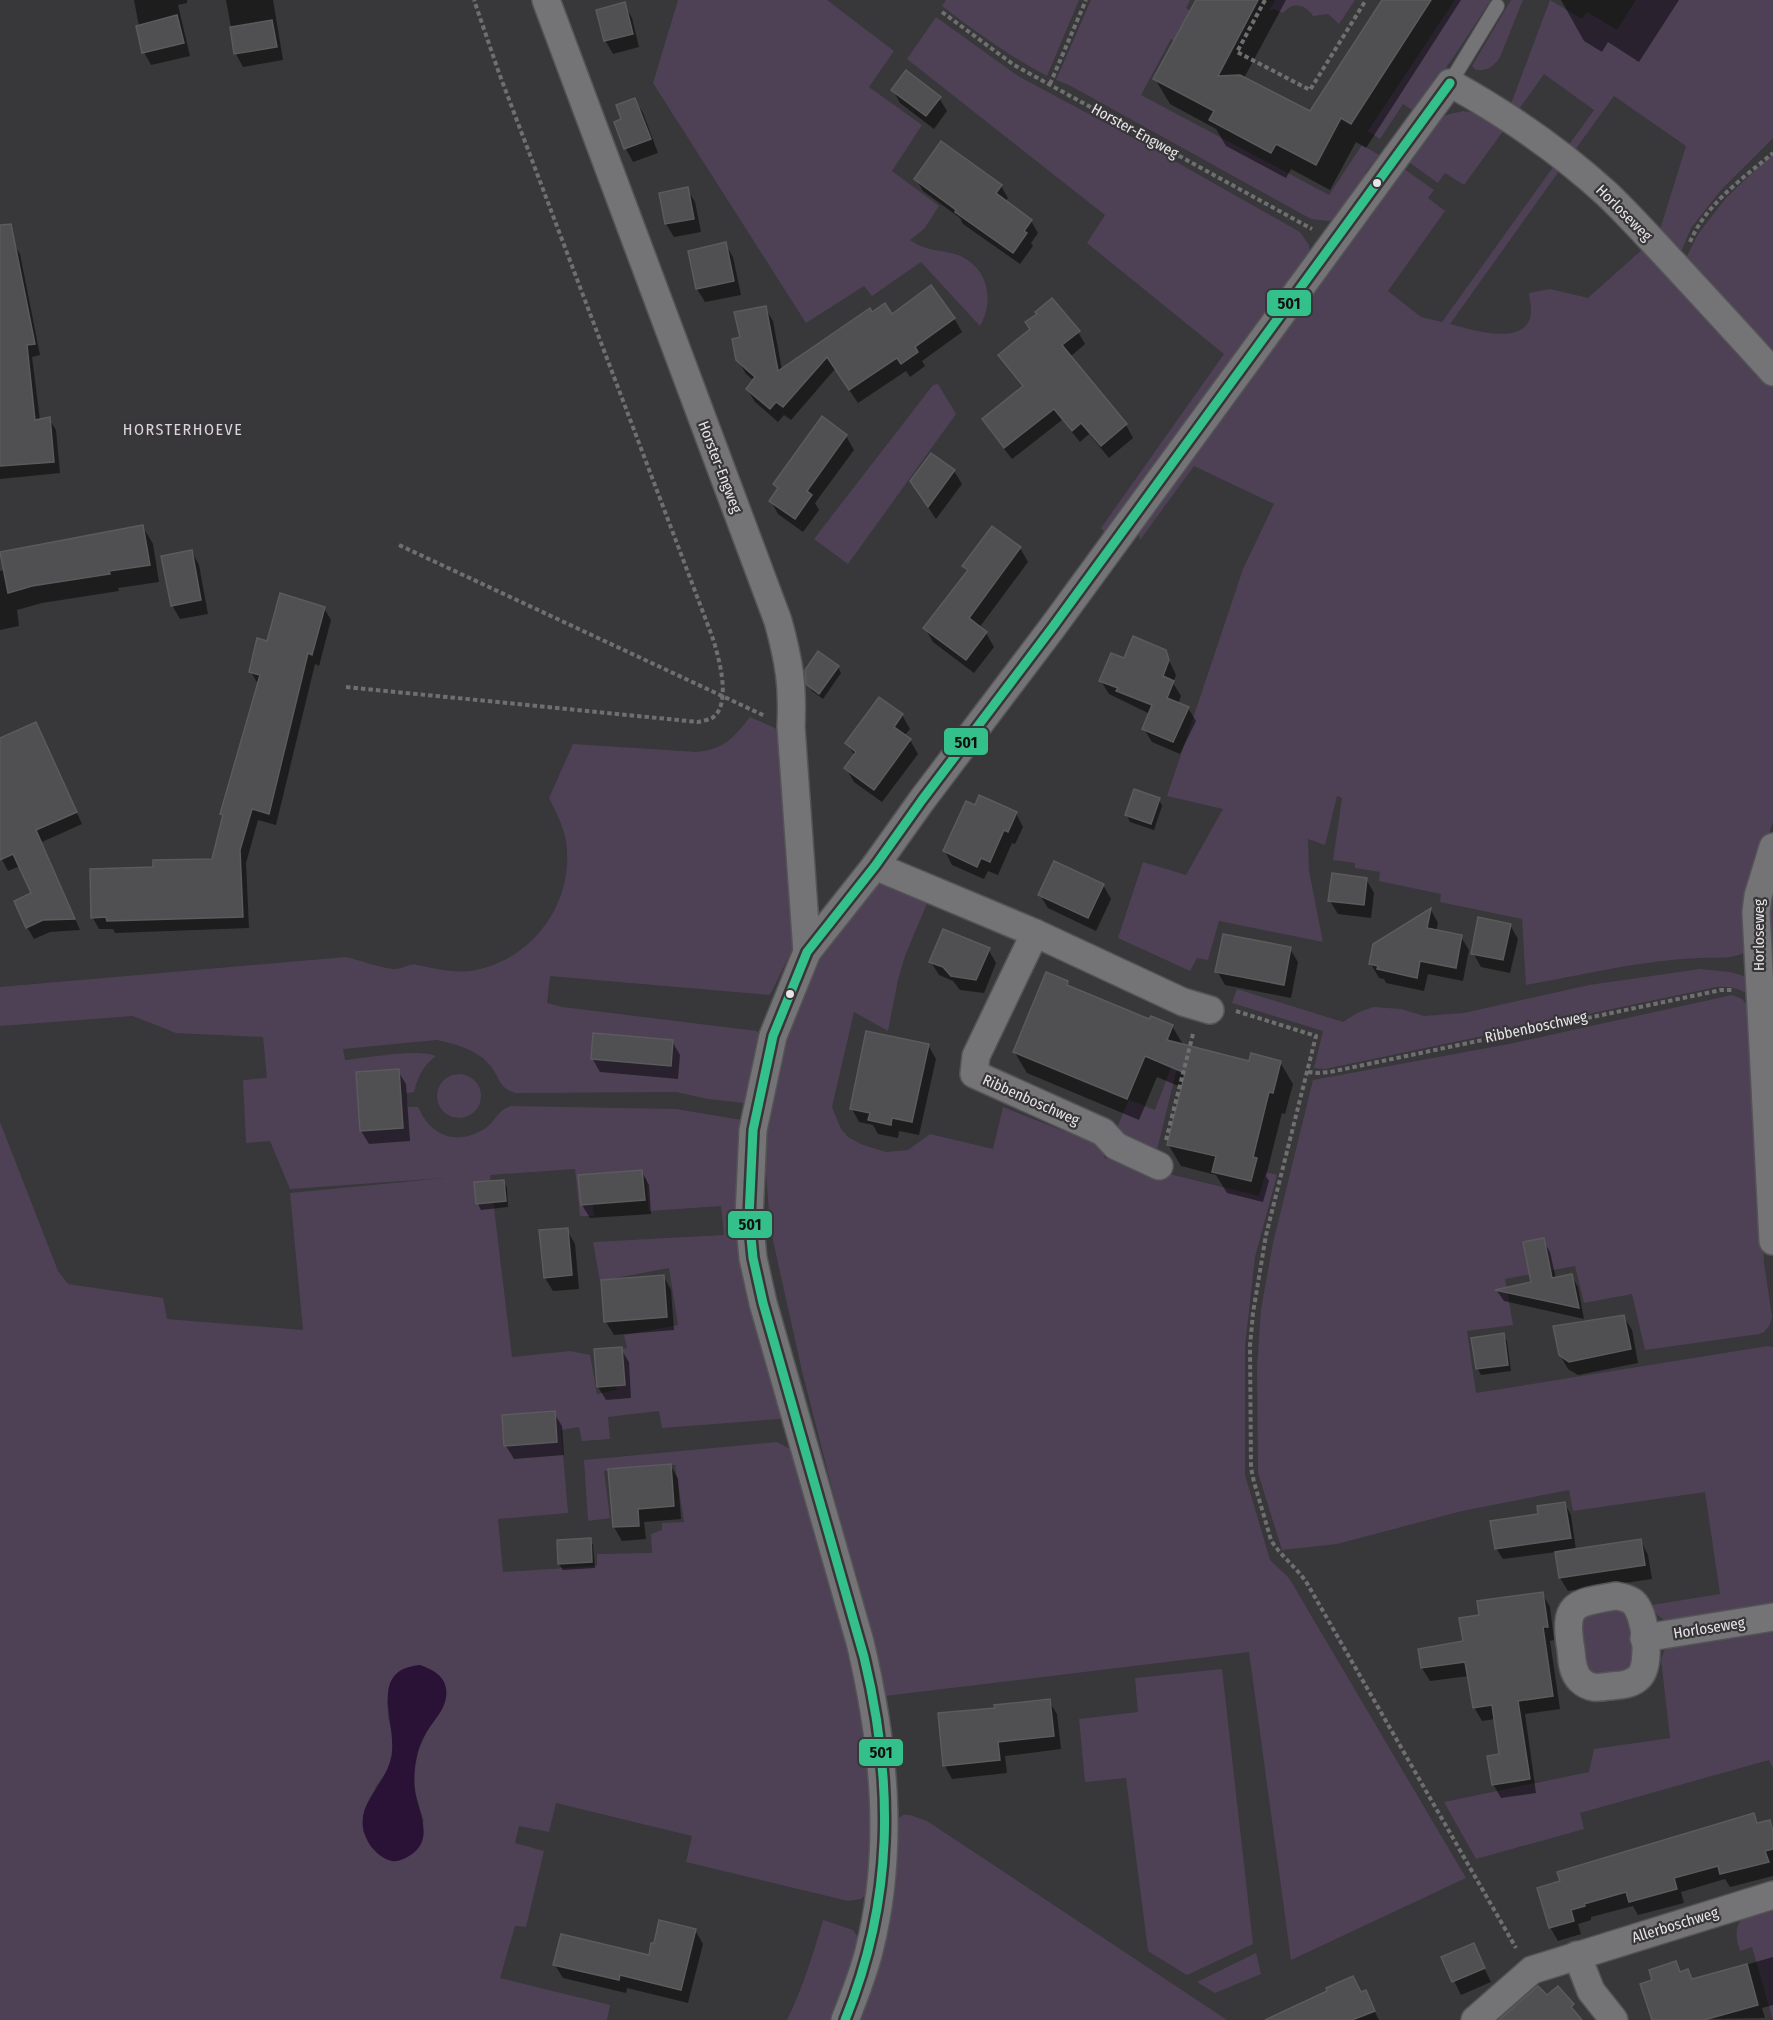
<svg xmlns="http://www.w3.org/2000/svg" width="1773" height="2020" font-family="'Fira Sans Condensed',sans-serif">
<rect width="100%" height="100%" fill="#383739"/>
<g fill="#4e4156" fill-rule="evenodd">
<path d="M678,0H827L894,51L869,87L922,125L892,171L939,206L924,229L910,240C926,252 941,249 958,255C988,267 995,300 980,326L921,262L872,296L864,286L806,323L653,83Z"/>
<path d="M946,0H1079L1047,76C1009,56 976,32 942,6Z"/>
<polygon points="1091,0 1190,0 1186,8 1190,11 1174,40 1171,39 1141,95 1329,195 1362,145 1379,155 1365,173 1369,177 1340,217 1329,221 1311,219 1069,85 1056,80"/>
<path d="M1275,0H1355L1339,24L1328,14L1313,16C1305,3 1292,2 1283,13L1274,9L1269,11Z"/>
<polygon points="1455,0 1491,0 1459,49 1415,112 1403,104 1380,139 1368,131"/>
<path d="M1511,0H1523L1500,57C1494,66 1488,71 1476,70L1472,66Z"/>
<polygon points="1550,0 1582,19 1587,12 1617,30 1636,0 1773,0 1773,138 1721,190 1691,228 1679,257 1658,236 1686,146 1614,96 1572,154 1566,149 1594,110 1544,74 1517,112 1511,104"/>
<polygon points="936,17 1018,76 1141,142 1300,232 1309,245 1310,257 1110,531 1105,532 1101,528 1224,354 1087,243 1105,215 907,59"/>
<polygon points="1463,111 1477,113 1506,127 1464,185 1445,173 1438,183 1406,160 1430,123 1446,115"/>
<polygon points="1773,153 1773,359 1684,262 1698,234 1726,198"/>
<path d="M1556,163L1562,167L1450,324C1469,329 1517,345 1529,321C1533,312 1530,302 1529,293L1550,289L1588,298L1645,247L1714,318L1773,386V822L1754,878L1749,950C1735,960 1717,957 1700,958C1642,960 1583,975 1526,985L1522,919L1440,902L1441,894L1379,881L1380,872L1355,868V863L1333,860L1342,798L1337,796L1325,845L1308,839L1309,871L1323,942L1219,921L1208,960L1197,958L1190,971L1118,938L1143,862L1186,875L1223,809L1167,796L1243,569L1274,504L1194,466L1140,540L1138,529L1400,166L1434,190L1428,198L1445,211L1388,291L1421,317L1442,322Z"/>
<polygon points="938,384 956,414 848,564 814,539 933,385"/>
<path d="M750,717L775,728L778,733L793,942L792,950L770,995L550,976L547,1003L562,1007L757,1031L759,1034L745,1103L708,1099L676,1092L516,1093C497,1088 500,1075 488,1063C475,1049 453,1043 436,1040L343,1049L345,1060C367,1058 417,1048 436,1056C423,1066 418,1076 414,1092L406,1093L408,1107H418C431,1137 459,1147 487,1127C497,1119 498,1110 511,1106L676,1109L742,1120L784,1413L780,1419L662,1428L659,1411L608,1417L610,1439L582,1441L579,1427L561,1430L568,1513L498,1519L503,1572L597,1566V1554L652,1553L651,1534L662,1530V1523L684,1522L675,1465L604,1471L610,1518L588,1521L584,1460L777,1442L794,1451L853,1658L870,1776L872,1843L867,1894L861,1899L848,1901L686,1862L692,1836L556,1803L549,1832L519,1826L515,1843L544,1851L526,1927L515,1926L500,1978L610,2005L607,2020H0V1122L58,1271L68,1284L163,1298L167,1319L303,1330L290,1193L445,1178L290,1189L270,1141L246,1143L243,1080L267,1078L263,1037L176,1033L133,1016L0,1026V987L346,957C359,960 384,969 395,969C403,969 410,963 417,965C437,969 455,974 476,970C535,958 575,900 566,841C563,825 556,812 549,798L573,744L697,752C725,749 733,738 750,717ZM575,1169L580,1216H594L590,1183L646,1178L649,1211L721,1206L724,1235L593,1242L600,1281L669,1268L678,1325L624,1335L627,1348L610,1352L617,1390L597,1394L590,1355L570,1351L512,1357L490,1175ZM393,1681L446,1689L441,1710L426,1733L419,1749L415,1767L414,1790L424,1821L385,1858L372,1847L363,1831L376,1786L388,1770L392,1756V1732L388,1717L387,1701Z"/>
<polygon points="885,883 928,901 905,956 898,980 888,1031 854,1012 832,1107 841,1129 848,1137 863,1145 886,1152 908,1150 930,1134 993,1149 1003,1107 1107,1148 1104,1158 1259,1196 1266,1172 1277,1175 1255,1257 1245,1347 1245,1475 1270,1560 1289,1578 1466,1878 1291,1960 1249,1652 885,1696 802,1371 770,1227 765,1158 765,1135 776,1068 810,966 872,886"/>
<polygon points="1773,890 1773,1050 1766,912"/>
<path d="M1700,969L1730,972L1751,978L1752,996C1739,989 1731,986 1717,987L1325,1069L1314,1068L1323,1031L1232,1003L1237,989L1343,1022L1357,1013L1373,1007L1401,1009L1424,1016L1464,1013L1589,985Z"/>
<path d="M1732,995L1742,999L1751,1010L1764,1263L1772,1317L1769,1326L1764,1332L1759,1334L1645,1350L1632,1294L1584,1303L1575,1266L1505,1279L1513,1325L1467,1331L1476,1393L1768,1346L1773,1347V1606L1667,1622C1660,1617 1654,1614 1652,1605L1720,1594L1705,1492L1573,1511L1569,1490L1462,1511L1337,1544L1282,1550L1258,1473L1257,1367L1261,1309L1273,1243L1313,1080L1509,1044Z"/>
<polygon points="1177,1052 1181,1052 1156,1154 1115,1132 1129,1100 1155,1110"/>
<circle cx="459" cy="1096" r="22"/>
<polygon points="1616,1607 1629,1614 1637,1656 1632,1669 1599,1677 1586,1671 1581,1618"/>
<polygon points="1773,1628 1773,1768 1769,1760 1580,1813 1584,1829 1476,1859 1444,1802 1589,1772 1594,1749 1670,1738 1661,1659 1665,1649 1674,1642"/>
<polygon points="1222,1669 1253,1944 1187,1975 1148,1951 1126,1778 1085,1782 1079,1719 1138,1712 1135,1678"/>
<polygon points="903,1815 910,1815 927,1821 1227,2020 858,2020 895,1821"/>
<path d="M1773,1906V2020L1752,1947L1740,1951C1729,1917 1746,1915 1773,1906Z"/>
<path d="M823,1920L853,1930L859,1939L849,1979L833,2020H787C803,1987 813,1955 823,1920Z"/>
<polygon points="1256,1953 1261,1974 1215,1993 1197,1982"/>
</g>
<path fill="#291235" d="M420,1665C431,1669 444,1675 446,1688C449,1707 434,1719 426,1733C420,1743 416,1756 415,1768C414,1774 414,1783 415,1790C418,1813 436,1840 409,1856C404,1859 398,1862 392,1861C384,1860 375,1852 370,1845C347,1808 384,1790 391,1758C399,1726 365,1670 420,1665Z"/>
<g fill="#0007">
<polygon points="134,0 187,0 187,3 178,5 190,56 151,65 144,52"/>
<polygon points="226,0 273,0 283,60 243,67 236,54"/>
<polygon points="1197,0 1286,0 1244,78 1311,113 1384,0 1461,0 1366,148 1356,142 1330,190 1291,169 1286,178 1226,146 1216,129 1170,104 1155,79"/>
<polygon points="1561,0 1679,0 1639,62 1608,42 1602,52 1584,41"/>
<polygon points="624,4 632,18 639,47 613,54 605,40"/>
<polygon points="893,90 939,98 947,111 934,129 900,103"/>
<polygon points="635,100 643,113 658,153 633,162 626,149 616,123 623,120"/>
<polygon points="916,179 1001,186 1008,198 1005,202 1031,221 1038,233 1031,243 1033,246 1020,264 963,224 960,218 923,191"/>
<polygon points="687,189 695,202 701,232 674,237 666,224"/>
<polygon points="13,243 20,254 40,355 32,357 40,420 49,419 56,430 60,473 0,479 0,245"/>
<polygon points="725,244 733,257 741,295 705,302 697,289 690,252"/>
<polygon points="765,308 773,321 782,370 872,314 954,318 962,332 922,361 925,366 910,377 906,371 858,403 835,369 791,420 784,415 778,422 755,402 747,389 754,381 746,374 737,359 741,338"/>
<polygon points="1031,330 1078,332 1085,344 1070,357 1126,425 1133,438 1109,458 1089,434 1080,442 1062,420 1012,459 991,432 984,420 1024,388 1000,356"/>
<polygon points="822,419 846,436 854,450 815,503 819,510 803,532 778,514 771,501 778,490 774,484"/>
<polygon points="954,471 962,484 936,519 920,495"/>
<polygon points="143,527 153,544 159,582 118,588 119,591 42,603 17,610 19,626 0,630 0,571"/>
<polygon points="993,528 1020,548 1028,562 979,628 986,633 994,647 974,673 933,642 925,628 968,573 964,566"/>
<polygon points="192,552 199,565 208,614 180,619 172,605"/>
<polygon points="324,608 331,620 319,666 315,664 276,825 258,820 246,863 249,928 115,933 113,929 99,929 93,918 154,869 213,860 224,818 221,814 258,684 251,672 268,643"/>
<polygon points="1165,652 1176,675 1173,683 1181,696 1178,704 1188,708 1196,721 1180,754 1152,742 1144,729 1150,714 1109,694 1101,681 1125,660"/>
<polygon points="838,667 841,673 823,699 812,691 808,684"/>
<polygon points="902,715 910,729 904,736 910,740 918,754 882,802 854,782 846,768 855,756 847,743"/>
<polygon points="42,736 82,824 42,842 80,930 50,932 34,939 27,927 33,894 20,866 8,871 0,856 0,739"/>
<polygon points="1159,799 1162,806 1154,830 1130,822 1127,815"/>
<polygon points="976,806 1016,813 1023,827 1015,844 1012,843 998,875 988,871 984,879 952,865 945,851"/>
<polygon points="1366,879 1374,893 1371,918 1338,914 1330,901"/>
<polygon points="1103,885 1111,899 1096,931 1048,908 1040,895"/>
<polygon points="1431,910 1438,923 1436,931 1461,937 1469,950 1463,981 1428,974 1424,991 1386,983 1384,979 1379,978 1371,964 1375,945"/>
<polygon points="1510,925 1518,939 1510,973 1481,967 1473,953"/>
<polygon points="988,949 996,963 984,993 960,990 953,981 939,975 931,962"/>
<polygon points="1290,949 1298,962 1291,998 1225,985 1217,971"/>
<polygon points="1067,983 1070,988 1150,1021 1172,1026 1184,1046 1250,1063 1280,1062 1293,1084 1285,1114 1282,1113 1266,1176 1269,1181 1263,1202 1227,1193 1216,1175 1181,1166 1168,1144 1183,1088 1157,1077 1139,1120 1027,1073 1014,1051"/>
<polygon points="672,1041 680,1055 678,1079 600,1072 592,1058"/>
<polygon points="928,1045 936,1059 919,1135 899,1131 898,1138 878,1134 873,1125 859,1122 852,1109"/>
<polygon points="398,1071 406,1084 410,1141 369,1144 361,1131"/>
<polygon points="642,1172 649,1185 651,1214 590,1218 582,1205"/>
<polygon points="504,1181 507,1188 508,1207 481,1210 478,1204"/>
<polygon points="567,1230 575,1244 579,1289 553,1291 545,1278"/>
<polygon points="1543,1240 1550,1252 1556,1279 1571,1275 1578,1287 1584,1319 1504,1301 1497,1291 1533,1283"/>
<polygon points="664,1277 671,1290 674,1330 614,1335 606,1322"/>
<polygon points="1624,1317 1632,1330 1638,1363 1578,1375 1568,1369 1560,1355"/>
<polygon points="1503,1335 1507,1341 1511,1371 1481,1375 1478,1369 1473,1339"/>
<polygon points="621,1349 629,1362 631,1398 606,1400 598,1387"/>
<polygon points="554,1413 562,1426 564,1455 514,1459 506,1446"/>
<polygon points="671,1466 678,1479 681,1519 644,1522 646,1539 622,1541 614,1527"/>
<polygon points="1565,1504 1571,1515 1576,1550 1641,1541 1648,1555 1652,1579 1568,1591 1560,1578 1556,1552 1503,1559 1496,1548 1539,1515"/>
<polygon points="590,1539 593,1545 595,1568 563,1570 559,1564"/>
<polygon points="1542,1593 1550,1607 1554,1640 1550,1641 1560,1709 1525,1714 1536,1793 1501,1798 1493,1784 1501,1755 1495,1719 1482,1721 1474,1707 1469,1676 1430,1681 1422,1668 1464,1642 1481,1616"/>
<polygon points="1049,1701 1057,1714 1061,1749 1005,1756 1007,1773 952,1779 945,1766 996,1710"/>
<polygon points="1754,1815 1759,1824 1769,1821 1773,1828 1773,1876 1730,1887 1725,1879 1681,1892 1684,1903 1638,1915 1633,1906 1591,1917 1591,1920 1578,1924 1581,1934 1558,1941 1550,1927 1539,1889"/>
<polygon points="695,1930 703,1944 688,2003 627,1988 626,1993 563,1978 555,1965 650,1957"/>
<polygon points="1473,1945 1491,1982 1461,1995 1443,1958"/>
<polygon points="1773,1957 1773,2005 1762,2008 1765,2018 1653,2020 1654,1981 1675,1963 1681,1973 1688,1971 1693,1980"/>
<polygon points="1365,1992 1379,2020 1299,2020 1361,1993"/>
</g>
<g fill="#504f51" stroke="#5b5a5c" stroke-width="1.5">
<polygon points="1196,0 1258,0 1218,76 1240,75 1310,111 1382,0 1431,0 1351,124 1341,118 1316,165 1276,144 1271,153 1209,120 1214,111 1153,79"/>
<polygon points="625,2 633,34 604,41 596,10"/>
<polygon points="177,15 184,43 142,53 136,26"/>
<polygon points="272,20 277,47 234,54 230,27"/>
<polygon points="906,70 941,97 926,116 891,90"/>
<polygon points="635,98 651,139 624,149 614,122 621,119 616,105"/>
<polygon points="941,141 1002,185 996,193 1032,220 1024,231 1027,233 1013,253 955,212 956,210 914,179"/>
<polygon points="688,187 694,219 665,224 659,193"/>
<polygon points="11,224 35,344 27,345 35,420 50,417 54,462 0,466 0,225"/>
<polygon points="726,242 734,281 696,289 688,251"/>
<polygon points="931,285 955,318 915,347 918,352 901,364 897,358 849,390 827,357 783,407 776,402 770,409 746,389 755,377 736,360 732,339 740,337 734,312 766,306 778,371 870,308 872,312 885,303 892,314"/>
<polygon points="1052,298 1080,331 1062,345 1127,424 1101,446 1081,423 1072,431 1054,409 1004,448 982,419 1023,386 998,355 1030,329 1025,322 1037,314 1035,312"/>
<polygon points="822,416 847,435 807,491 812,495 795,519 769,501 778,488 773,484"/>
<polygon points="931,453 955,470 928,507 910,481"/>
<polygon points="143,525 150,565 109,571 110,574 32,586 8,593 0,552"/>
<polygon points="992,526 1021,547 969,618 987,632 966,660 923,628 968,570 962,566"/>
<polygon points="192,550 201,600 171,606 161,556"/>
<polygon points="280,593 325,607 312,655 308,653 269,814 252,809 240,850 243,917 107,921 106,917 91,918 90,869 153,867 153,860 212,859 223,815 220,814 260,675 249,672 257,638 267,641"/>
<polygon points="1133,636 1166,650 1169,660 1163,676 1174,681 1167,698 1189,707 1173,742 1142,729 1152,705 1116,691 1118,688 1099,681 1111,653 1124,658"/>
<polygon points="818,651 839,666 819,694 806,684 805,670"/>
<polygon points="879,697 903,714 894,727 911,739 874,790 844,768 856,752 845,743"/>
<polygon points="36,722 77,812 36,830 75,919 43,920 26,928 14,901 31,893 13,854 0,860 0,738"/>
<polygon points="1134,789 1160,798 1151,824 1125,815"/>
<polygon points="979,795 1017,812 1008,832 1004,830 990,862 981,858 977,867 943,851 966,801 975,805"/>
<polygon points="1054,861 1104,884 1088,918 1038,895"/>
<polygon points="1332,873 1367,878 1364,905 1328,901"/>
<polygon points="1431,908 1427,928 1462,935 1456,968 1420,961 1417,978 1377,969 1378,966 1369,964 1373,944"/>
<polygon points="1478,917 1511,924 1503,960 1471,954"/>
<polygon points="943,929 990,948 976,980 951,976 943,967 929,962"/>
<polygon points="1223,934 1291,947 1284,985 1215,972"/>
<polygon points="1046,972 1068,981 1067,985 1149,1019 1151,1016 1173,1025 1167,1040 1249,1061 1251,1053 1281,1061 1273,1093 1269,1092 1253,1157 1257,1158 1251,1181 1212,1172 1216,1156 1167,1145 1185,1073 1145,1056 1127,1099 1013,1052"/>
<polygon points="866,1031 929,1044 912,1122 892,1118 891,1125 868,1120 870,1113 850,1109"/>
<polygon points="593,1033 673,1040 671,1066 591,1059"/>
<polygon points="399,1069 403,1128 360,1131 356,1072"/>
<polygon points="642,1170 645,1200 581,1205 578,1175"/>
<polygon points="504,1180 506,1201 476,1204 474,1182"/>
<polygon points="568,1228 572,1275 544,1278 539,1230"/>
<polygon points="1544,1238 1552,1278 1572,1274 1579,1308 1495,1290 1531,1282 1523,1242"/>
<polygon points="664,1275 667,1317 604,1322 601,1280"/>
<polygon points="1624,1315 1631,1349 1569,1362 1559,1355 1553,1326"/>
<polygon points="1504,1333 1508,1365 1476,1369 1471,1338"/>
<polygon points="622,1347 625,1385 597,1387 594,1349"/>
<polygon points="555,1411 557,1442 504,1446 502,1415"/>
<polygon points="671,1464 674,1506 638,1509 639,1526 613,1527 608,1469"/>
<polygon points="1565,1502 1571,1538 1495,1549 1490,1521 1538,1514 1537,1506"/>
<polygon points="591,1538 592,1562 558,1564 557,1540"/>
<polygon points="1641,1539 1645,1565 1559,1578 1555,1552"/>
<polygon points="1543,1592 1548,1627 1543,1627 1553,1696 1518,1701 1530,1779 1492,1785 1487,1756 1499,1754 1492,1705 1473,1708 1465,1662 1421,1668 1418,1649 1463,1641 1459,1618 1479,1615 1477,1601"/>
<polygon points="1050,1699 1054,1736 998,1742 1000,1760 943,1766 938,1713 995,1708 994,1705"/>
<polygon points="1754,1813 1757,1823 1770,1820 1773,1831 1773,1849 1765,1851 1769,1862 1720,1874 1718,1866 1674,1878 1677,1889 1629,1902 1626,1892 1584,1904 1585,1906 1571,1910 1574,1921 1549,1928 1537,1888 1560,1881 1557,1872"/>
<polygon points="659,1920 696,1929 681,1990 620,1975 619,1980 553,1965 561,1934 649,1955 651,1943 654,1943"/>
<polygon points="1474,1943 1485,1968 1452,1982 1441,1957"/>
<polygon points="1676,1961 1680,1972 1688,1969 1692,1979 1747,1964 1758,2005 1704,2020 1652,2020 1640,1984 1652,1980 1649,1970"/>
<polygon points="1353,1976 1361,1992 1366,1990 1375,2011 1352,2020 1265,2020 1327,1991 1326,1988"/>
<polygon points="1538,1986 1547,1995 1558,1986 1574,2004 1571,2007 1582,2020 1499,2020"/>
</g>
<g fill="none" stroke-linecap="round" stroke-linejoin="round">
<g stroke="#545355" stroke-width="16">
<polyline id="lane" points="1450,83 1497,6"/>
</g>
<g stroke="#545355" stroke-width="30">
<g id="street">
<path d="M546,0L778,621C789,661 793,685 791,727L807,952"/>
<polyline points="1773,847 1758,896 1756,912 1773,1241"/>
<polyline points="875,866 1035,933 1183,1002 1210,1010"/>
<polyline points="1035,933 976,1056 974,1074 1103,1132 1116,1146 1159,1166"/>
<path d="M1616,1596C1622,1597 1628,1598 1633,1602C1646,1614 1651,1663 1640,1676C1632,1685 1621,1685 1610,1686C1598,1688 1589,1689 1580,1680C1572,1672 1572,1660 1571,1650C1563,1603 1574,1603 1616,1596Z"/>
<polyline points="1644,1638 1773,1617"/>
<polyline points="1577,1955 1591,1991 1614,2020"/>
<path d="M845,2020C854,1997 863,1975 869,1951C895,1849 884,1743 860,1642L763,1303L753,1258L749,1217L753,1130L773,1036L807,952L875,866L922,800L1052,628L1450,83C1506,114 1560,151 1607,194C1626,212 1643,231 1661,250C1699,291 1736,331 1773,372"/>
<polyline points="1475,2020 1532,1970 1773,1895"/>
</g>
</g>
<g stroke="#6f6e70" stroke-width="4" stroke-dasharray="4.5 3" stroke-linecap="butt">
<polyline points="1265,0 1237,52 1310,90 1366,0"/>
<polyline points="942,12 1014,65 1312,229"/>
<polyline points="1050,84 1086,0"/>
<path d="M1690,242C1706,204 1742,179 1773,153"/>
<polyline points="399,545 765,716"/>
<path d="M346,687L698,722C702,721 708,720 712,718C733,705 718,654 712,636L499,73L474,0"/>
<path d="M1236,1011L1316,1036L1266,1235L1253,1313L1250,1346L1251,1468L1254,1482L1271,1540C1281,1557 1298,1568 1308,1585L1516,1948"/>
<polyline points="1308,1072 1318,1073 1330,1072 1721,990 1733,990"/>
<polyline points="1166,1140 1193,1034"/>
</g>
<use href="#lane" stroke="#747375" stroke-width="14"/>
<use href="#street" stroke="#747375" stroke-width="27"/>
<g stroke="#39363a" stroke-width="14">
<path id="bus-1" d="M845,2020C894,1900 894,1782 864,1657L763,1303L753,1258L749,1217L753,1130L773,1036L807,952L875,866L922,800L1052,628L1450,83"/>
</g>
<use href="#bus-1" stroke="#33c08b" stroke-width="9"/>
</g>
<g fill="#e7e5e8" stroke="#39363a" stroke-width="2">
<circle cx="1377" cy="183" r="5"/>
<circle cx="790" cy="994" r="5"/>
</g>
<g text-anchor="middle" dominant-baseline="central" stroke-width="4.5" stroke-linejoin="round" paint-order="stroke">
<g font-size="15" fill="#e7e5e8" stroke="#39363a">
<text transform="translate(1135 131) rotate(29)">Horster-Engweg</text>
<text transform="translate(1624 213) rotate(45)">Horloseweg</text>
<text transform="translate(720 467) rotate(69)">Horster-Engweg</text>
<text transform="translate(1759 935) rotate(-90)">Horloseweg</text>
<text transform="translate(1536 1027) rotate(-12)">Ribbenboschweg</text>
<text transform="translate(1031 1100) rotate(24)">Ribbenboschweg</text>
<text transform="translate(1709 1628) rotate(-9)">Horloseweg</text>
<text transform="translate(1675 1925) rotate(-17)">Allerboschweg</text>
</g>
<g font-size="16" letter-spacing="1.5" fill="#d9d6db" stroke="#39363a">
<text x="183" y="429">HORSTERHOEVE</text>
</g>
</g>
<g stroke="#39363a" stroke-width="2">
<rect x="1266" y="289" width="46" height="28" rx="6" fill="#33c08b"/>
<rect x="943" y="727" width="46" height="29" rx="6" fill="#33c08b"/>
<rect x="727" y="1210" width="46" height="29" rx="6" fill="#33c08b"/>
<rect x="858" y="1738" width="46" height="29" rx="6" fill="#33c08b"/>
</g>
<g font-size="16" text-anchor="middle" font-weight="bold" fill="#111">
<text x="1289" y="309">501</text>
<text x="966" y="748">501</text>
<text x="750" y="1230">501</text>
<text x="881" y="1758">501</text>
</g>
</svg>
